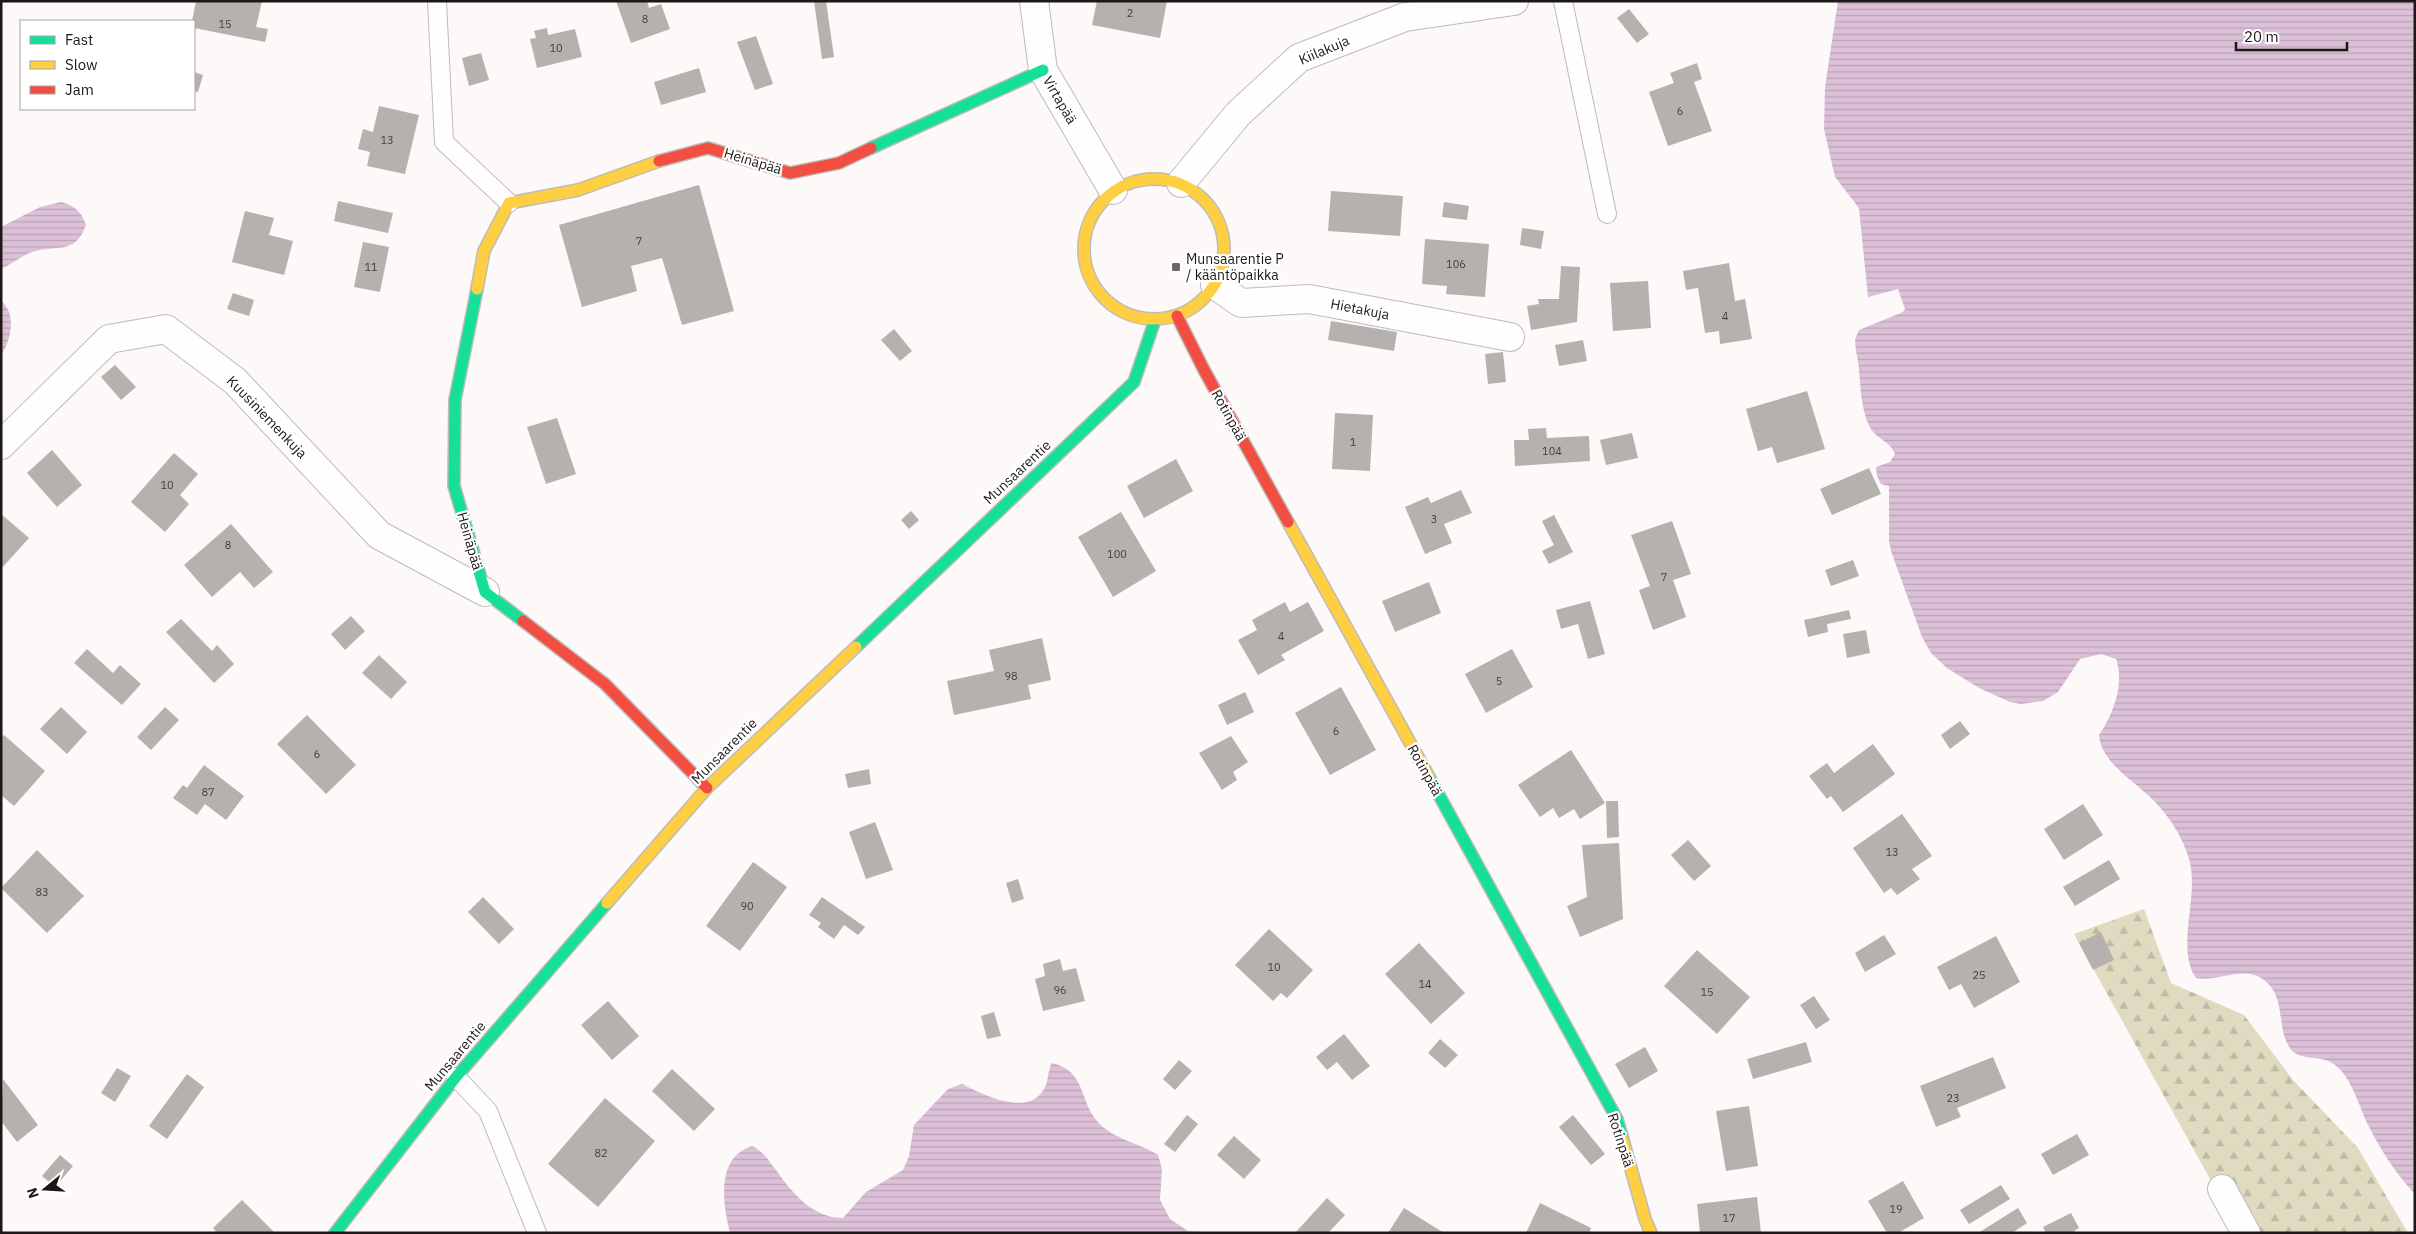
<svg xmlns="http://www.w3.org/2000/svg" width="2416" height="1234" font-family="'IBM Plex Sans',sans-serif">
<defs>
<pattern id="forest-firs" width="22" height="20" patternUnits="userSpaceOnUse" patternTransform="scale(1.25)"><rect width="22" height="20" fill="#dfdac0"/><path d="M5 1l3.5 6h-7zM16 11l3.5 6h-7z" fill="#bfbaa4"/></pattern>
<pattern id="water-rules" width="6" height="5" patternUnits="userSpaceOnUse" patternTransform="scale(1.25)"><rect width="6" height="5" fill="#dbc0d7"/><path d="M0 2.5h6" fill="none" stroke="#bca4b8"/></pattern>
</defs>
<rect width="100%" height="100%" fill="#fcf9f8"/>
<polygon fill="url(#forest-firs)" points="2144,909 2171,983 2244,1015 2293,1080 2358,1148 2408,1233 2240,1233 2074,934"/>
<g fill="url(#water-rules)">
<path d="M1838,1H2415V1194C2396,1174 2380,1149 2368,1125C2359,1106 2352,1078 2335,1065C2323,1054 2299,1062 2290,1048C2275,1027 2288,992 2259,977C2240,967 2217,982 2196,978C2175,948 2200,895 2189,859C2183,838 2171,819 2156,803C2138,783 2101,764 2099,735C2113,715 2125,684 2116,659L2101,654L2080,659L2058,692L2043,701L2021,704L2010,702L1979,688L1947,668L1931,653L1922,637L1891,551L1889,540V486L1881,484L1877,476L1876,467L1890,462L1895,454C1890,441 1878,440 1871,429C1858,406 1862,376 1856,351L1855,340L1859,330L1903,312L1905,309L1898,289L1868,297L1859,208L1835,177L1824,129L1825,87Z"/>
<path d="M61,202C75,206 81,211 86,225C75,256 56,244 32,252C21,256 12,264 1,269V227L40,207Z"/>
<path d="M1,301C17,313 11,341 1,355Z"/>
<path d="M1052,1063C1086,1071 1079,1100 1097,1121C1112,1139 1140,1143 1158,1155L1162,1169L1160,1200L1170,1219L1188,1231L1214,1233H730C723,1204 715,1158 752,1146C763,1151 768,1160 776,1170C792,1193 813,1218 843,1218L866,1192L903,1170L909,1156L914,1125L948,1089L962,1084C982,1094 1028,1118 1044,1089C1049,1081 1047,1071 1052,1063Z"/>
</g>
<g fill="#b4b1af">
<polygon points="196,1 262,1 256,27 268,29 265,42 194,28 194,21 192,21"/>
<polygon points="616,1 647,1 649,8 661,4 670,29 631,43"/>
<polygon points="814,1 826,1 834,57 822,59"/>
<polygon points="1097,1 1167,1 1160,38 1092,25"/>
<polygon points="1629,9 1649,34 1637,43 1617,18"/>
<polygon points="547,28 548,35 575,29 582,57 537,68 530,39 536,38 534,31"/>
<polygon points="756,36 773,84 755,90 737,42"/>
<polygon points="481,53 489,80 469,86 462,58"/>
<polygon points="1697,63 1702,79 1694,82 1712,131 1668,146 1649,92 1674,83 1670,73"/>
<polygon points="699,68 706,92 661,105 654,82"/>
<polygon points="194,72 203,75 198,92 194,91"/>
<polygon points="379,106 419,115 405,174 367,166 370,152 358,149 363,129 373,132"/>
<polygon points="699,185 734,311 682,325 662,258 631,266 637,291 582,307 559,225"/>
<polygon points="1331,191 1403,196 1400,236 1328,231"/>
<polygon points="338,201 393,213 388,233 334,221"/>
<polygon points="1444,202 1469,206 1467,220 1442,217"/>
<polygon points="245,211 274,218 269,235 293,241 284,275 232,262"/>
<polygon points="1522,228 1544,231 1541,249 1520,245"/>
<polygon points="1425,239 1489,244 1485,297 1446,294 1447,286 1422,284"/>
<polygon points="363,242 389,247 380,292 354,287"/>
<polygon points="1729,263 1735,301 1745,299 1752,339 1720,344 1719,331 1705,333 1698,288 1686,290 1683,271"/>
<polygon points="1561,266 1580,267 1577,322 1531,330 1527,306 1539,304 1538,299 1559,299"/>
<polygon points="1648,281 1651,328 1613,331 1610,283"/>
<polygon points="233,293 254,300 249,316 227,309"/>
<polygon points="1331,321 1397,332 1394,351 1328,340"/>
<polygon points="894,329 912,351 900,361 881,340"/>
<polygon points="1583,340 1587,361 1559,366 1555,345"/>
<polygon points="1503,352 1506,382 1488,384 1485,354"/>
<polygon points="115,365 136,387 121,400 101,377"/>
<polygon points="1807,391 1825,449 1777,463 1772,447 1758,451 1746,409"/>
<polygon points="1335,413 1373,415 1370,471 1332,469"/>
<polygon points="557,418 576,474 546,484 527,427"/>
<polygon points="1546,428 1547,438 1589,436 1590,461 1515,466 1514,440 1529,440 1528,429"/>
<polygon points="1632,433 1638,458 1606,465 1600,440"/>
<polygon points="52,450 82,485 57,507 27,473"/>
<polygon points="174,453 198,474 180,495 189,504 165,532 131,502"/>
<polygon points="1176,459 1193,491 1144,518 1127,486"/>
<polygon points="1869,468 1881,494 1832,515 1820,489"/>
<polygon points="1461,490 1472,513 1444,524 1452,543 1425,554 1405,507 1428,497 1431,503"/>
<polygon points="911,511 919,520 909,529 901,520"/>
<polygon points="1121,512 1156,571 1113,597 1078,537"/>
<polygon points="1,514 29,538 1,569"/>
<polygon points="1554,515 1573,552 1549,564 1542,551 1554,545 1542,521"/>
<polygon points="1672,521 1691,574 1673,580 1686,617 1653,630 1639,590 1650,586 1631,535"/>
<polygon points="231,524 273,572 254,588 240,572 212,597 184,565"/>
<polygon points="1853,560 1859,576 1831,586 1825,570"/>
<polygon points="1429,582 1441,613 1395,632 1382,601"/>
<polygon points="1590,601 1605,654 1588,659 1578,624 1561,629 1556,610"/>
<polygon points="1285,602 1290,612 1308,602 1324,631 1281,655 1285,660 1258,675 1238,640 1257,630 1252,620"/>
<polygon points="1849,610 1851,619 1827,624 1828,632 1808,637 1804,620"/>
<polygon points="351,616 365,631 345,650 331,634"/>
<polygon points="181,619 212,651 217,645 234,664 214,683 166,632"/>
<polygon points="1866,630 1870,653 1847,658 1843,634"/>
<polygon points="1042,638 1051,680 1028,685 1031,699 954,715 947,681 994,671 989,650"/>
<polygon points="87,649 113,673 120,665 141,684 122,705 74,663"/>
<polygon points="1512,649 1533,687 1486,713 1465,674"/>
<polygon points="379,655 407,682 391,699 362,673"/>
<polygon points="1341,687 1376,750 1330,775 1295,713"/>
<polygon points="1245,692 1254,712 1227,725 1218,705"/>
<polygon points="61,707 87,732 67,754 40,729"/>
<polygon points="165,707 179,720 151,750 137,737"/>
<polygon points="307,715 356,765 326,794 277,744"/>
<polygon points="1960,721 1970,734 1950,749 1941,735"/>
<polygon points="4,735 45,771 14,806 1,795 1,738"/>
<polygon points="1231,736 1248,762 1233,772 1237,780 1222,790 1199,753"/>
<polygon points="1873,744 1895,774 1843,812 1831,796 1827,799 1809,776 1827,763 1834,773"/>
<polygon points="1571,750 1605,803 1580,819 1574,809 1559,818 1553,808 1540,817 1518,785"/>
<polygon points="204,765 244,796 226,820 205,804 197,815 173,798 183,785 187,788"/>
<polygon points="869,769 871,784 848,788 845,774"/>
<polygon points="1606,801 1618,801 1619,837 1607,838"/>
<polygon points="2083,804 2103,835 2064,860 2044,829"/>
<polygon points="1902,814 1932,856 1912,869 1920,879 1897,895 1891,888 1884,893 1853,848"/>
<polygon points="875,822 893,870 866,879 849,832"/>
<polygon points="1688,840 1711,866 1694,881 1671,855"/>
<polygon points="1619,843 1623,919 1580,937 1567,906 1587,897 1582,845"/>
<polygon points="37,850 84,896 47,933 1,888"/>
<polygon points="2109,860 2120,879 2075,906 2063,887"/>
<polygon points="753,862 787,887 740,951 706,926"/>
<polygon points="1018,879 1024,899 1012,903 1006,883"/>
<polygon points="483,897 514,929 499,944 468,912"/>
<polygon points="822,897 865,927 858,935 844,925 834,939 818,927 821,923 809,915"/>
<polygon points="1269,929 1313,970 1287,998 1281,993 1273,1001 1235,965"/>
<polygon points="2101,932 2114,960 2093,970 2079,943"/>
<polygon points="1884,935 1896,954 1865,972 1855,953"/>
<polygon points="1996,936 2020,982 1974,1008 1961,984 1949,990 1937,967"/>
<polygon points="1419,943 1465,993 1431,1024 1385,974"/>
<polygon points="1697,950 1750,997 1717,1034 1664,986"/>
<polygon points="1060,959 1063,971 1076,968 1085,1001 1043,1011 1035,979 1045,976 1043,964"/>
<polygon points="1814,996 1830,1020 1816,1029 1800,1005"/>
<polygon points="608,1001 639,1036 612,1060 581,1025"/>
<polygon points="994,1012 1001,1036 987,1039 981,1016"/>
<polygon points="1344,1034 1370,1066 1352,1080 1337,1062 1327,1070 1316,1057"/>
<polygon points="1440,1039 1458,1055 1445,1068 1428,1053"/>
<polygon points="1806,1042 1812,1062 1753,1079 1747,1059"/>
<polygon points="1645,1047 1658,1071 1629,1088 1615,1064"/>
<polygon points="1993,1057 2006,1088 1957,1108 1961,1117 1936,1127 1920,1086"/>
<polygon points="1179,1060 1192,1071 1175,1090 1163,1079"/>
<polygon points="117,1068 131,1076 115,1102 101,1093"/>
<polygon points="672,1069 715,1109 694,1131 652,1091"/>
<polygon points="187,1074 204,1087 167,1139 149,1126"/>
<polygon points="3,1079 38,1125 17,1142 1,1121"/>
<polygon points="605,1098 655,1141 598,1207 548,1164"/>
<polygon points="1749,1106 1758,1166 1726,1171 1716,1111"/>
<polygon points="1187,1115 1198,1124 1175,1152 1164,1144"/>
<polygon points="1573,1115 1605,1154 1591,1165 1559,1127"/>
<polygon points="2077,1134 2089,1155 2053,1175 2041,1154"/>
<polygon points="1234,1136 1261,1160 1244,1179 1217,1155"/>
<polygon points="60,1155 73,1166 55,1187 42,1176"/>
<polygon points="1903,1181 1924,1218 1898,1233 1887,1233 1868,1201"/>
<polygon points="2001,1185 2010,1199 1969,1224 1960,1210"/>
<polygon points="1757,1197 1761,1233 1700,1233 1697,1204"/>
<polygon points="1327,1198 1345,1215 1328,1233 1295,1233"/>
<polygon points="242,1200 275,1233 217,1233 213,1228"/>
<polygon points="1540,1203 1591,1228 1589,1233 1526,1233"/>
<polygon points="1404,1208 1444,1233 1388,1233"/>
<polygon points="2018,1208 2027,1223 2012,1233 1978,1233"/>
<polygon points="2071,1213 2079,1228 2074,1231 2075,1233 2046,1233 2043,1227"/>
</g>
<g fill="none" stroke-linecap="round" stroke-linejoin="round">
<g stroke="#bfbbba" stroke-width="20">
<g id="lane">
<polyline points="437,1 444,142 509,203"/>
<polyline points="1563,1 1607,214"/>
<polyline points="456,1077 488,1111 537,1233"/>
</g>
</g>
<g stroke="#bfbbba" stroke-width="30">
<g id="street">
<polyline points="1034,1 1043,70 1113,190"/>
<polyline points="1181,183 1238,114 1299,58 1405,17 1514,1"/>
<polyline points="1215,285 1241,303 1309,299 1510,337"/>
<polyline points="1,445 109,339 166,329 235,381 379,535 485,592"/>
<polyline points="2222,1189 2246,1233"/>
</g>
</g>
<g stroke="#bfbbba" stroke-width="14">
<g id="fast">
<polyline points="871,148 1043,70"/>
<polyline points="477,289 455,400 454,486 485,592 523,621"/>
<polyline points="856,647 1134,382 1155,320"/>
<polyline points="1429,777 1617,1119 1623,1140"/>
<polyline points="335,1233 456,1077 607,903"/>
</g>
</g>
<g stroke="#bfbbba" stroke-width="14">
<g id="slow">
<circle cx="1154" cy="249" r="70"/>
<polyline points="477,289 484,251 509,203 578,190 659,161"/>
<polyline points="1288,522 1429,777"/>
<polyline points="607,903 707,788 856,647"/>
<polyline points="1623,1140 1645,1219 1651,1233"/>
</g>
</g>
<g stroke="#bfbbba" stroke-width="14">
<g id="jam">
<polyline points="659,161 708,148 790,173 839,163 871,148"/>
<polyline points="1177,316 1204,370 1288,522"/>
<polyline points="523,621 605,684 707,788"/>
</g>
</g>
<use href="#lane" stroke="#fffefe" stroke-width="18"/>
<use href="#street" stroke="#fffefe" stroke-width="28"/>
<use href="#fast" stroke="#16e098" stroke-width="11"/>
<use href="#slow" stroke="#ffcf43" stroke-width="11"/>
<use href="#jam" stroke="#f24e42" stroke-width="11"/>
</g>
<rect fill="#6b6766" stroke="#fff" stroke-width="2" x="1171" y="262" width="10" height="10" rx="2.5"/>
<g text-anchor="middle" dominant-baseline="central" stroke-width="4.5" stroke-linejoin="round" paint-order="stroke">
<g font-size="11" fill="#433e3d">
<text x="1130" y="13">2</text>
<text x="645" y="19">8</text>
<text x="225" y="24">15</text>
<text x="556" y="48">10</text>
<text x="1680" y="111">6</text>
<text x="387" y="140">13</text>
<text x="639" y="241">7</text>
<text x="1456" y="264">106</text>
<text x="371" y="267">11</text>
<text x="1725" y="316">4</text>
<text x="1353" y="442">1</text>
<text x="1552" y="451">104</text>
<text x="167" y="485">10</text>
<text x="1434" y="519">3</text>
<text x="228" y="545">8</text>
<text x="1117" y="554">100</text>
<text x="1664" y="577">7</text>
<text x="1281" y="636">4</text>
<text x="1011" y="676">98</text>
<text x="1499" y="681">5</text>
<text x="1336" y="731">6</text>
<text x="317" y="754">6</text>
<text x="208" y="792">87</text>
<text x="1892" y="852">13</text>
<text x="42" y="892">83</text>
<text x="747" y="906">90</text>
<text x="1274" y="967">10</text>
<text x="1979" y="975">25</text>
<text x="1425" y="984">14</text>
<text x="1060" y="990">96</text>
<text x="1707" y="992">15</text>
<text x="1953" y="1098">23</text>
<text x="601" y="1153">82</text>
<text x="1896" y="1209">19</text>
<text x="1729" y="1218">17</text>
</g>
<g font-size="14" fill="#1d1817" stroke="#fff">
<text transform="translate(1324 50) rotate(-23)">Kiilakuja</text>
<text transform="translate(1060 100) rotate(60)">Virtapää</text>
<text transform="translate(753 161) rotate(17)">Heinäpää</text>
<text transform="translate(1360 309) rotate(11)">Hietakuja</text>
<text transform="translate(1229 415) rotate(61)">Rotinpää</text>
<text transform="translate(267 417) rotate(46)">Kuusiniemenkuja</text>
<text transform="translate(1017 472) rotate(-43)">Munsaarentie</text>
<text transform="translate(470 541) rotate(74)">Heinäpää</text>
<text transform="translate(724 751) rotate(-45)">Munsaarentie</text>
<text transform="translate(1425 770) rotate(61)">Rotinpää</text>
<text transform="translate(455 1056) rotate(-50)">Munsaarentie</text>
<text transform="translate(1621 1140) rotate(72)">Rotinpää</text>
</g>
<g font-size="14" fill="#1d1817" stroke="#fff" text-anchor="start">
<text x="1186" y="259">Munsaarentie P<tspan x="1186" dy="16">/ kääntöpaikka</tspan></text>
</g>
</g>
<rect width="2416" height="1234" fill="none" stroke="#1d1817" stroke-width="5"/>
<rect x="20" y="20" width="175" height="90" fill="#ffffff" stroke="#a5a3a2"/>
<rect x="30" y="36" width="25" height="8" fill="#16e098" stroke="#a5a3a2"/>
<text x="65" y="45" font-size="15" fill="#1d1817">Fast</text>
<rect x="30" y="61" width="25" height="8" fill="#ffcf43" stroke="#a5a3a2"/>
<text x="65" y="70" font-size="15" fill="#1d1817">Slow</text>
<rect x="30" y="86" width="25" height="8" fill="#f24e42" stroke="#a5a3a2"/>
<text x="65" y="95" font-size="15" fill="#1d1817">Jam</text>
<g transform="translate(45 1189) rotate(252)" stroke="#ffffff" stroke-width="4" paint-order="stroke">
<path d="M0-4L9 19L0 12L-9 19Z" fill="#1d1817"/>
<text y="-8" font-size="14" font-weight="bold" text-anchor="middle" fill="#1d1817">N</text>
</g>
<path d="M2236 42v8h111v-8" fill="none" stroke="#1d1817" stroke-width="2.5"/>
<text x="2244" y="42" font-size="15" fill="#1d1817" stroke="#ffffff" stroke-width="4" paint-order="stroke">20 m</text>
</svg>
